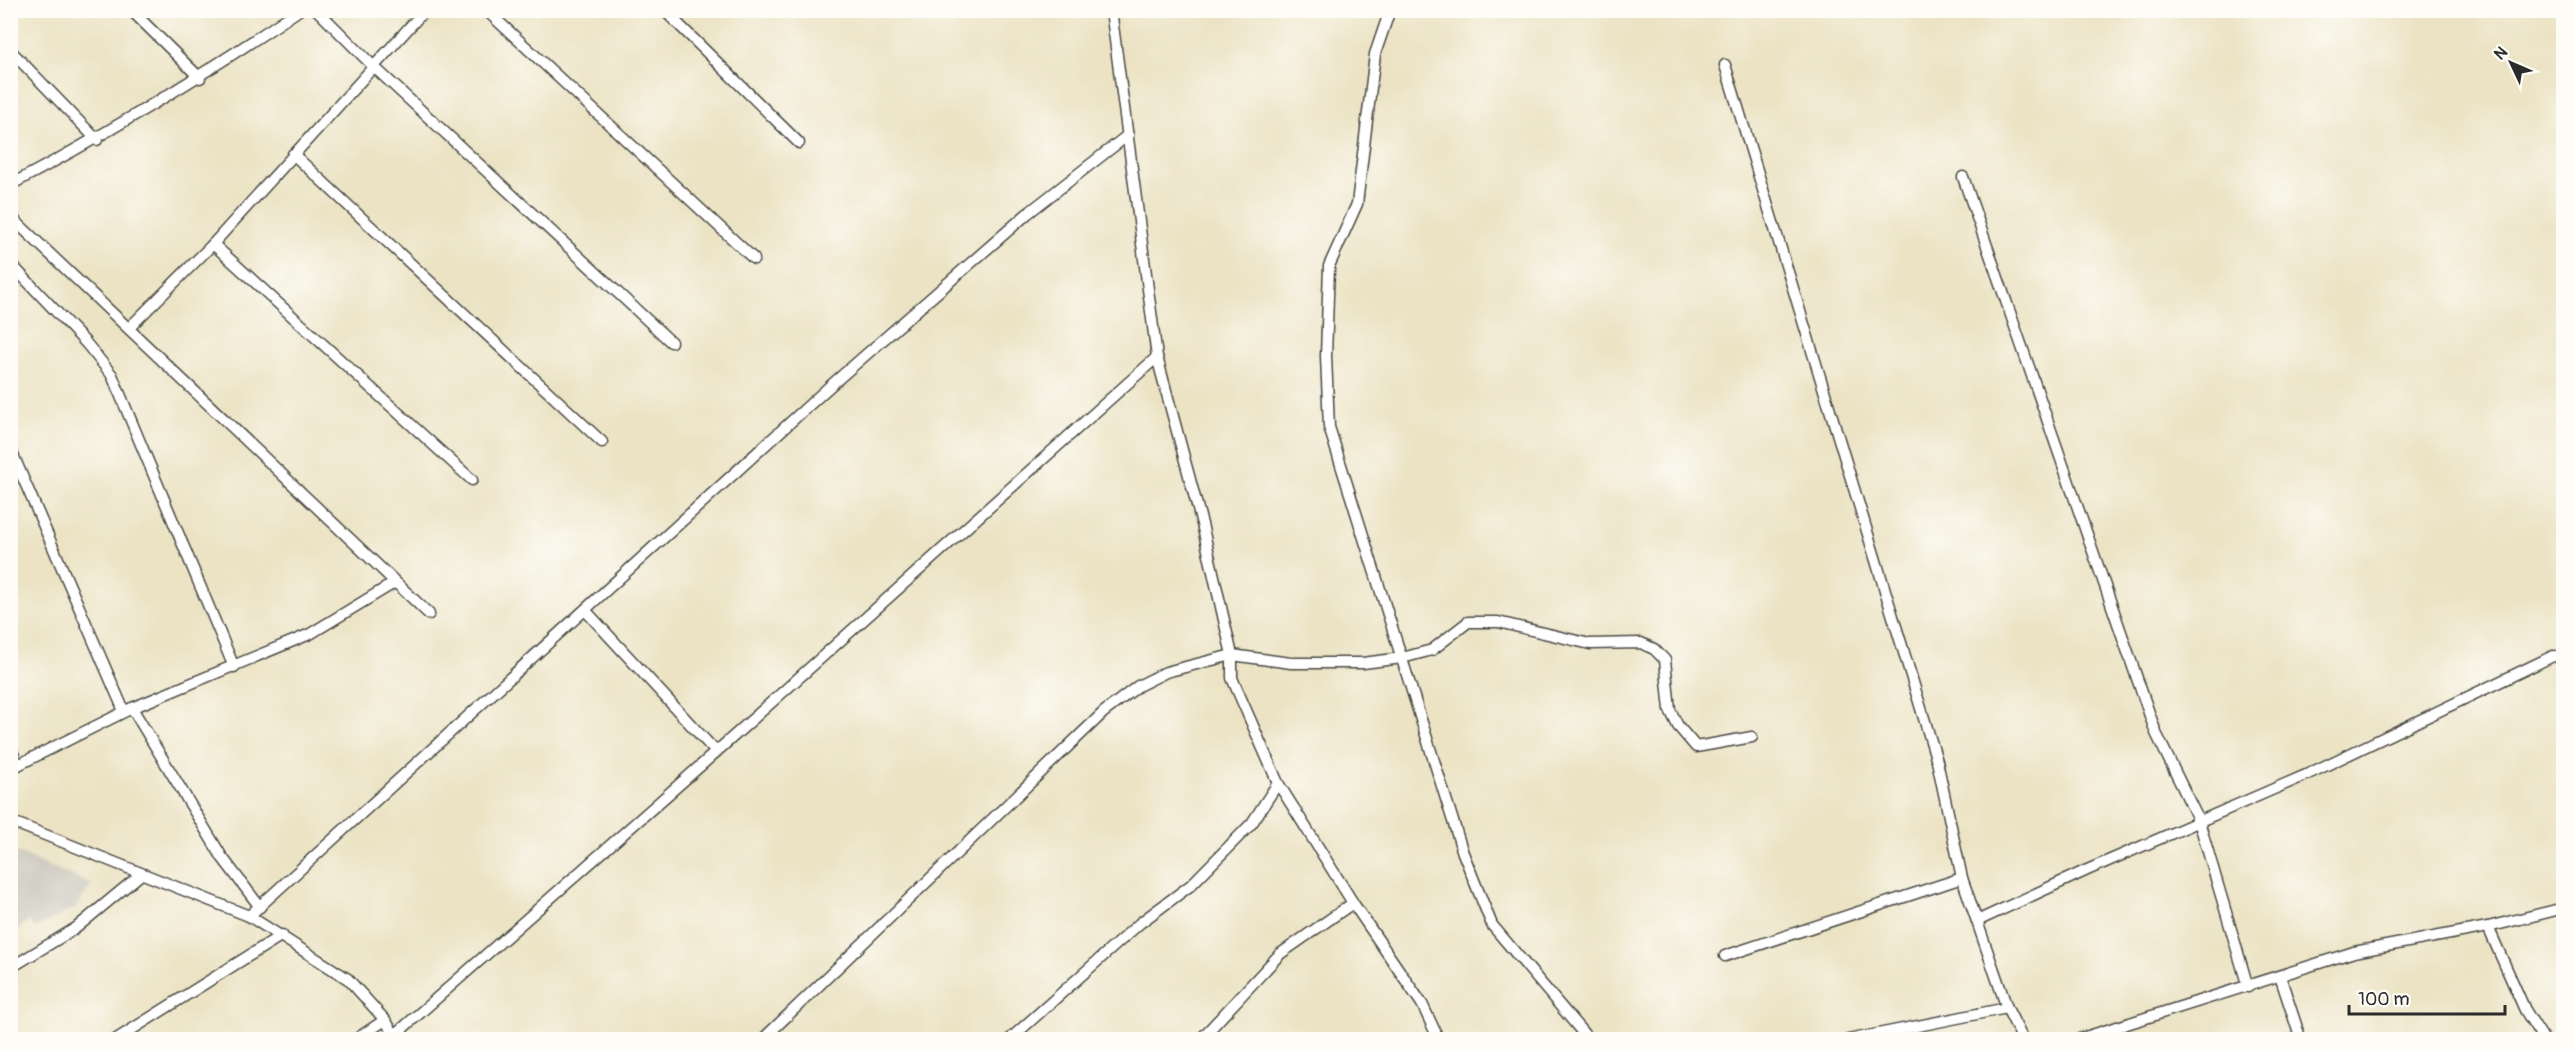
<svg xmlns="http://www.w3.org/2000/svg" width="2574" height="1050" font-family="Pangolin,sans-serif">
<rect width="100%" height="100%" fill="#fdfcf7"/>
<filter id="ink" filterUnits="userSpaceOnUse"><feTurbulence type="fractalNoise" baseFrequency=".0167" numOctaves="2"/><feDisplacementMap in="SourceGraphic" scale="12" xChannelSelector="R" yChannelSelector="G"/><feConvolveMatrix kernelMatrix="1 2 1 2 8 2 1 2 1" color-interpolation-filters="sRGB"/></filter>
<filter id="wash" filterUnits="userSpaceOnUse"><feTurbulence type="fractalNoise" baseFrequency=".008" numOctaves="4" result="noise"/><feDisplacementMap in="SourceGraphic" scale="24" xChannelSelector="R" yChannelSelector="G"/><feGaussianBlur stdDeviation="1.35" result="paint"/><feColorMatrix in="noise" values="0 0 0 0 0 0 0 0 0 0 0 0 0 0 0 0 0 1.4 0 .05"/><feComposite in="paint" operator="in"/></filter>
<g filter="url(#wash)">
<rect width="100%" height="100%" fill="#ece3c4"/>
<polygon fill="#c8c4b8" points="11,850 92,884 75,908 35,928 29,921 11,933"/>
</g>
<g filter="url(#ink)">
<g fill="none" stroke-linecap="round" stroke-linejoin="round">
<g stroke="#484742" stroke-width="13">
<g id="minor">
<polyline points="131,10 200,78"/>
<polyline points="317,10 373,66 671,342"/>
<polyline points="486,10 754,259"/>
<polyline points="664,10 799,143"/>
<polyline points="1111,10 1157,357 1202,524 1232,655 1232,678 1278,783 1353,903 1422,1004 1439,1040"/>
<polyline points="1390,10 1375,54 1357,204 1329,266 1326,356 1329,427 1463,853 1492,925 1589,1040"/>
<polyline points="10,50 97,140"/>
<polyline points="1725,65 1937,761 1962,878 2007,1008 2023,1040"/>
<polyline points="293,154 602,442"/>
<polyline points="1963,177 2156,733 2199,821 2248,987"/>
<path d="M10,185C111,132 205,74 299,10"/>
<polyline points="10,216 429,614"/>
<polyline points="213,244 472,480"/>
<polyline points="10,263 86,343 112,375 234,667"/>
<polyline points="129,328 213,244 425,10"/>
<polyline points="10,448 124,711"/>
<polyline points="586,611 716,752"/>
<polyline points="132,708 222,857 260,907"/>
<polyline points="10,747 18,765"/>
<polyline points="10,769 132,708 310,634 394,583"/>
<polyline points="10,821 249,916 348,979 385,1020 398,1040"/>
<polyline points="249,916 829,387 1027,214 1128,135"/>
<polyline points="1977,921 2085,871 2306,775 2553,656 2564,657"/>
<polyline points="2488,927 2525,1010 2544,1040"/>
<polyline points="1725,956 1962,878"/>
<polyline points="10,968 76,928 140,875"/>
<polyline points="2280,976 2301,1040"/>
<polyline points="395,1035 716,752 1157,357"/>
<polyline points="115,1040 282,935"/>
<polyline points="355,1040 385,1020"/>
<polyline points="762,1040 1104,712 1138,686 1166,672 1232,655 1291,663 1363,663 1402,658 1432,650 1468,622 1498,622 1590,644 1641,643 1654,649 1665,660 1670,710 1678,726 1696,747 1752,737"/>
<polyline points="1009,1040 1140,923 1191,885 1252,823 1278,783"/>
<polyline points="1200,1040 1280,954 1353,903"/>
<polyline points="1848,1040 2007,1008"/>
<polyline points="2076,1040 2354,952 2488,927 2564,908"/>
</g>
</g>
<use href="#minor" stroke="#fff" stroke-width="10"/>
</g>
</g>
<rect width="2574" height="1050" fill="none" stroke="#fdfcf7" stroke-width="36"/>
<g transform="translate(2511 63) rotate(314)" stroke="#fdfcf7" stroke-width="4.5" paint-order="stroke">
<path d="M0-4.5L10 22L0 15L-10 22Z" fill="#2b2b2b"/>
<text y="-9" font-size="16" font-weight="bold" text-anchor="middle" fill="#2b2b2b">N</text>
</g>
<path d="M2349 1005v9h156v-9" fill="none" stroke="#2b2b2b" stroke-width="3"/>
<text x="2358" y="1005" font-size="18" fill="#2b2b2b" stroke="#fdfcf7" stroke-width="4.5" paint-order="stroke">100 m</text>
</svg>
